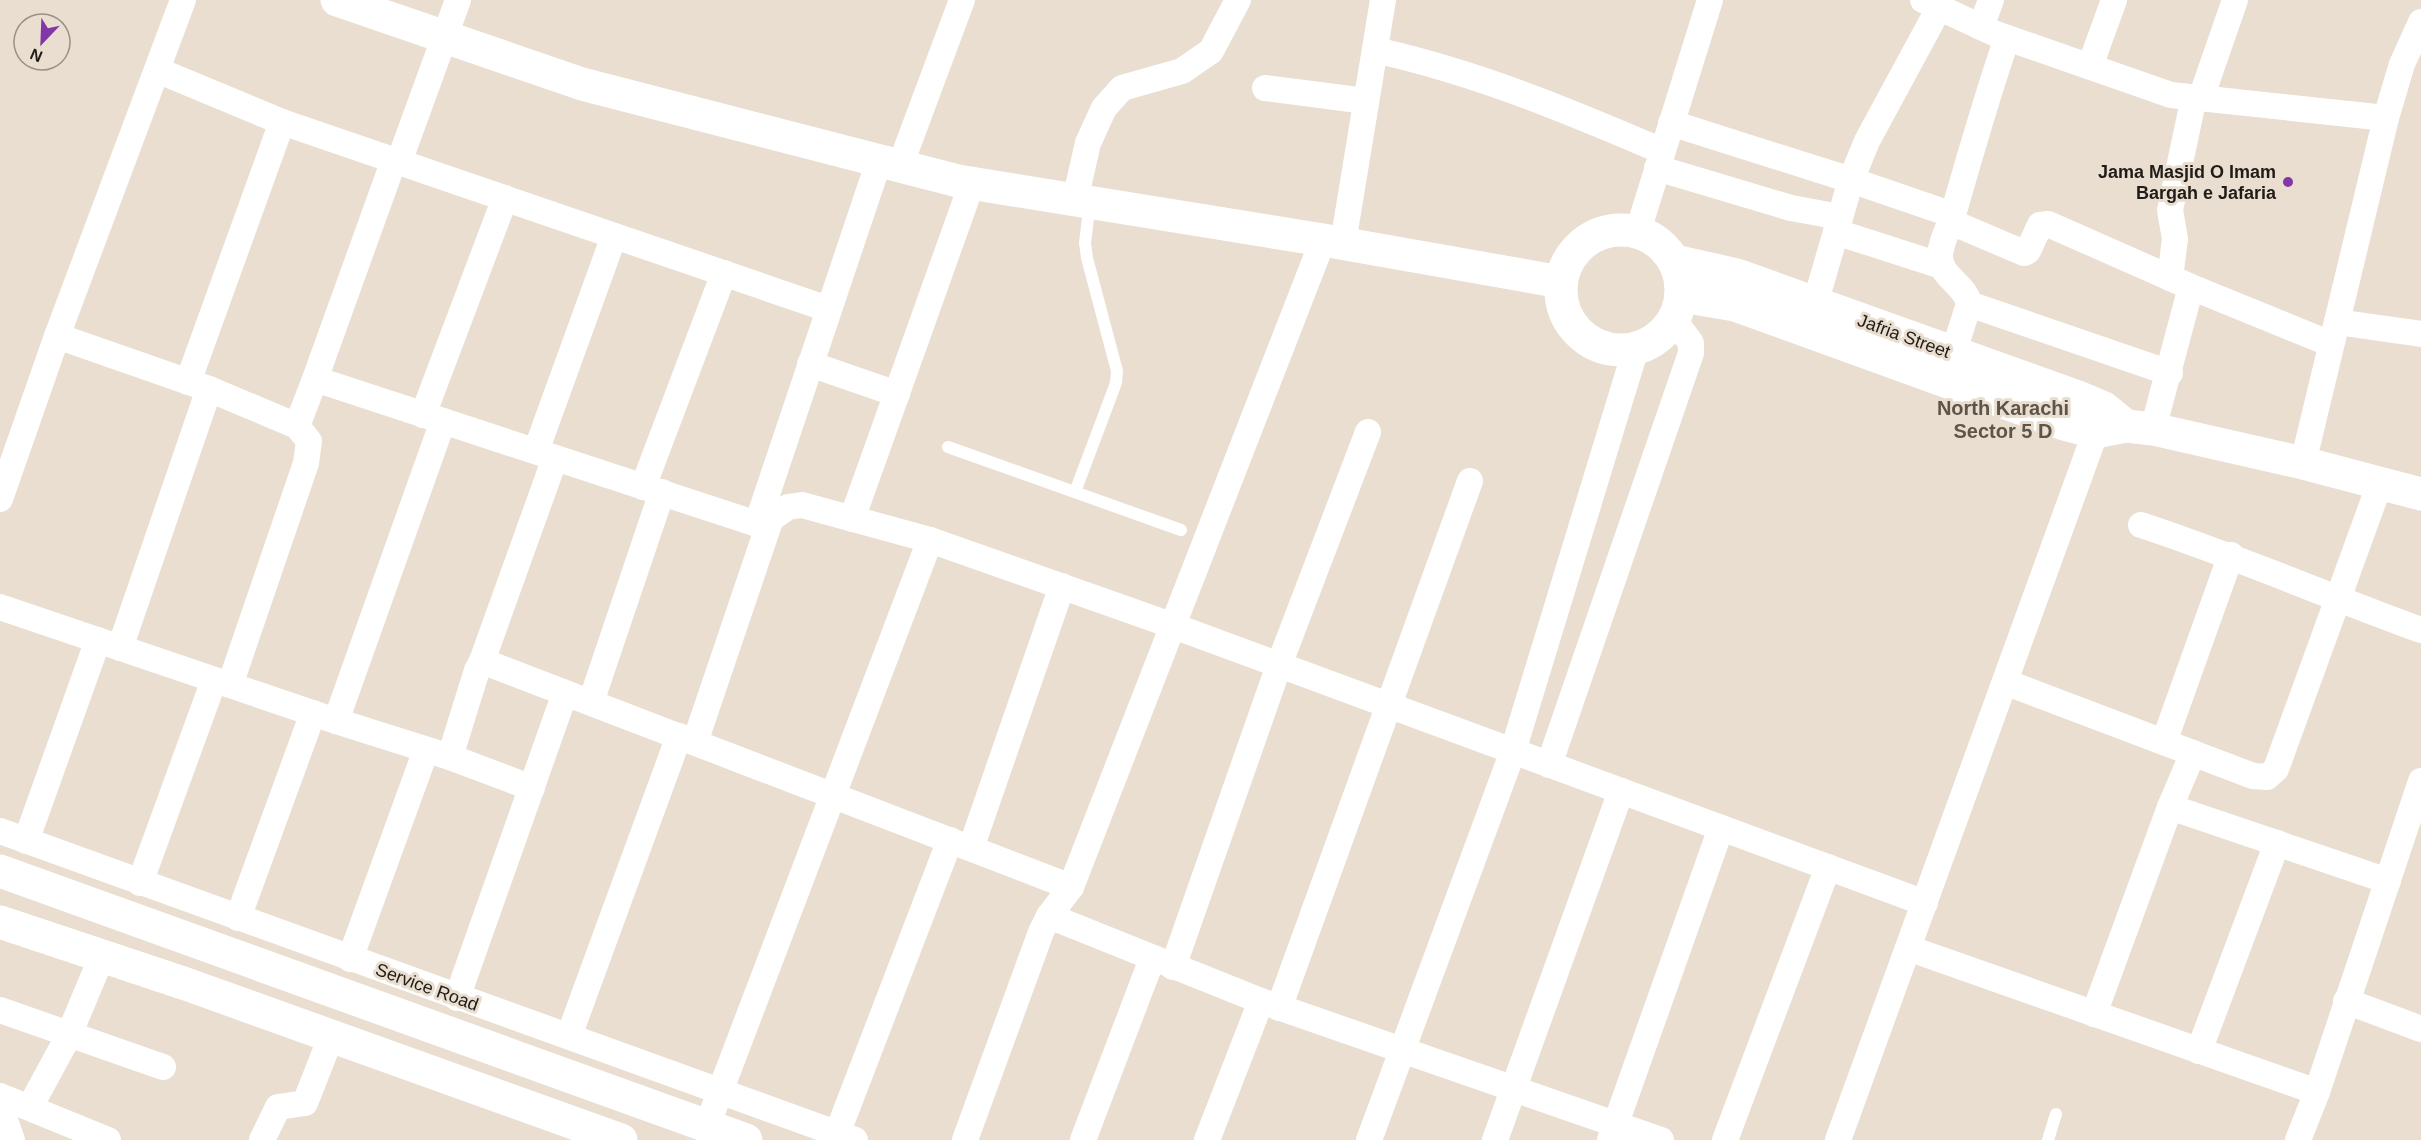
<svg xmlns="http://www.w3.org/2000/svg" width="2421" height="1140" font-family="Arial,sans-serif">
<rect width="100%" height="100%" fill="#e9ded0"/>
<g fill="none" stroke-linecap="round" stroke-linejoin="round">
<g stroke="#fff" stroke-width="12">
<polyline points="948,447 1181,530"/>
<polyline points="1075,492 1116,383 1117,371 1087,258 1085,243 1090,202"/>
<polyline points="2048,1140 2056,1114"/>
</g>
<g stroke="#fff" stroke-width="26">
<polyline points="1923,0 1996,34 2171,95 2386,118"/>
<polyline points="1981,27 1991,0"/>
<path d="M1375,50C1478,73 1566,110 1662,151"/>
<polyline points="2090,66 2114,0"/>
<polyline points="157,70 282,122 828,309"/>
<polyline points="1265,88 1366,101"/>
<polyline points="2201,98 2235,0"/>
<polyline points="1671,123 1851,180 1953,215"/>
<polyline points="399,162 458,0"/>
<polyline points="900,166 962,0"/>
<polyline points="1657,168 1791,208 1840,217"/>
<polyline points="1075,200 1088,143 1104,108 1122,88 1182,71 1211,51 1238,0"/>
<polyline points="1951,222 2024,253 2028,251 2040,225 2048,224 2191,287 2331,344"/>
<polyline points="1638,231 1710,0"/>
<polyline points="1836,232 1942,266"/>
<polyline points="1343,243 1383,0"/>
<polyline points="2170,278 2175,239 2170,210 2194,97"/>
<polyline points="1815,304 1851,180 1867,141 1939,8"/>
<polyline points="1969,304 2170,373"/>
<polyline points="2337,322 2421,334"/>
<polyline points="57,336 209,389 297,426 315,379 757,524 763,524 788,507 802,505 930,540 1171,625 1925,903"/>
<path d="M1953,354L1969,304C1966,285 1943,279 1940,259C1939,246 1949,227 1953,215C1970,155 1987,96 2007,38"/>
<polyline points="810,364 897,394"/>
<polyline points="315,379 394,160"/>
<polyline points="188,382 282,122"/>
<polyline points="423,415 505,198"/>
<polyline points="2153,429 2191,287"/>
<polyline points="536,451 614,236"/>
<polyline points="2303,463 2386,118 2402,64 2421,22"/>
<polyline points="643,487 724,273"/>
<polyline points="0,499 57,336 183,0"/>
<polyline points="852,519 972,183"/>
<polyline points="757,524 879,161"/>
<path d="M2141,525C2236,556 2327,596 2421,630"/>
<polyline points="0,607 336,721 450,757 532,788"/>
<polyline points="120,648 209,389"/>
<polyline points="482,661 555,458"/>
<polyline points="2005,682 2253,776 2267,777 2276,769 2380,483"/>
<polyline points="230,685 306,463 309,441 297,426"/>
<polyline points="591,702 662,492"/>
<polyline points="336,721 443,421"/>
<polyline points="695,742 770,521"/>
<polyline points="2164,742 2231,555"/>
<polyline points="450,757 477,670 482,661 1071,887"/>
<polyline points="1549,765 1691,353 1691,343 1674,320"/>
<polyline points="2170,807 2388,881"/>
<polyline points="0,831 855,1140"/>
<polyline points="26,841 98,640"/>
<polyline points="971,848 1062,586"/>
<polyline points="140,883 214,680"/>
<polyline points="1049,916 1261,1001 1661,1140"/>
<polyline points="238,918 313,713"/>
<polyline points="1908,948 2317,1092"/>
<polyline points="350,959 426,750"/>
<polyline points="1173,967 1279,665 1368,432"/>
<polyline points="457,998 565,693"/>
<polyline points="2346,1001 2421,1029"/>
<polyline points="1279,1008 1470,481"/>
<polyline points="0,1010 163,1067"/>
<polyline points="2094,1014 2170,807 2193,753"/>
<polyline points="569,1036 679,736"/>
<polyline points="2199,1051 2277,843"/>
<polyline points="0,1096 108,1140"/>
<polyline points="0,1106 12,1140"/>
<polyline points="30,1107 69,1035 102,956"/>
<polyline points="707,1126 930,540"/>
<polyline points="837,1134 950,840"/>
<polyline points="262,1140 278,1107 305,1103 331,1037"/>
<polyline points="965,1140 1041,932 1049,916 1071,887 1323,240"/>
<polyline points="1083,1140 1152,959"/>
<polyline points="1207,1140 1261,1001"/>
<polyline points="1369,1140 1513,751 1636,348"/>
<polyline points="1495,1140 1621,791"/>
<polyline points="1610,1140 1721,828"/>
<polyline points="1725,1140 1828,867"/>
<polyline points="1838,1140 2101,417"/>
<polyline points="2298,1140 2317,1092 2421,781"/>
</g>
<g stroke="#fff" stroke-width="33">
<polyline points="337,0 582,84 958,181 1323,240 1561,282"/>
<circle cx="1621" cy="290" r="60"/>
<polyline points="1675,261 1737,275 2078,397 2104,408 2126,426"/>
<polyline points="1682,296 1735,305 2064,424 2095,432 2126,426 2153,429 2303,463 2421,494"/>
</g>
<g stroke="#fff" stroke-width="33">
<polyline points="0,871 746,1140"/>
<polyline points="0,922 186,984 621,1140"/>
</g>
</g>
<circle fill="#8336a7" stroke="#e9ded0" stroke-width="2" cx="2288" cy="182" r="6"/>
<g text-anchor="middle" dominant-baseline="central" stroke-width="6" stroke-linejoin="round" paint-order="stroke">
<g font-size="18" font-weight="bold" fill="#201c17" stroke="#e9ded0" text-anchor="end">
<text x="2276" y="172">Jama Masjid O Imam<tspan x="2276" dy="21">Bargah e Jafaria</tspan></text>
</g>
<g font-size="18" fill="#201c17" stroke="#e9ded0">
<text transform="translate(1904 336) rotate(20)">Jafria Street</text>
<text transform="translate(427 987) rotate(20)">Service Road</text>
</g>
<g font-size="20" font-weight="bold" fill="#5e5548" stroke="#e9ded0">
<text x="2003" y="408">North Karachi<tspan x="2003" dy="23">Sector 5 D</tspan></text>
</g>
</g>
<g transform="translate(42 42) rotate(203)"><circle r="28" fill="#e9ded0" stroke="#999086" stroke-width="1.5"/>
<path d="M0-4.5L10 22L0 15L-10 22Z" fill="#8336a7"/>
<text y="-9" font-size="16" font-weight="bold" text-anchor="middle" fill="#201c17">N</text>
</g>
</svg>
